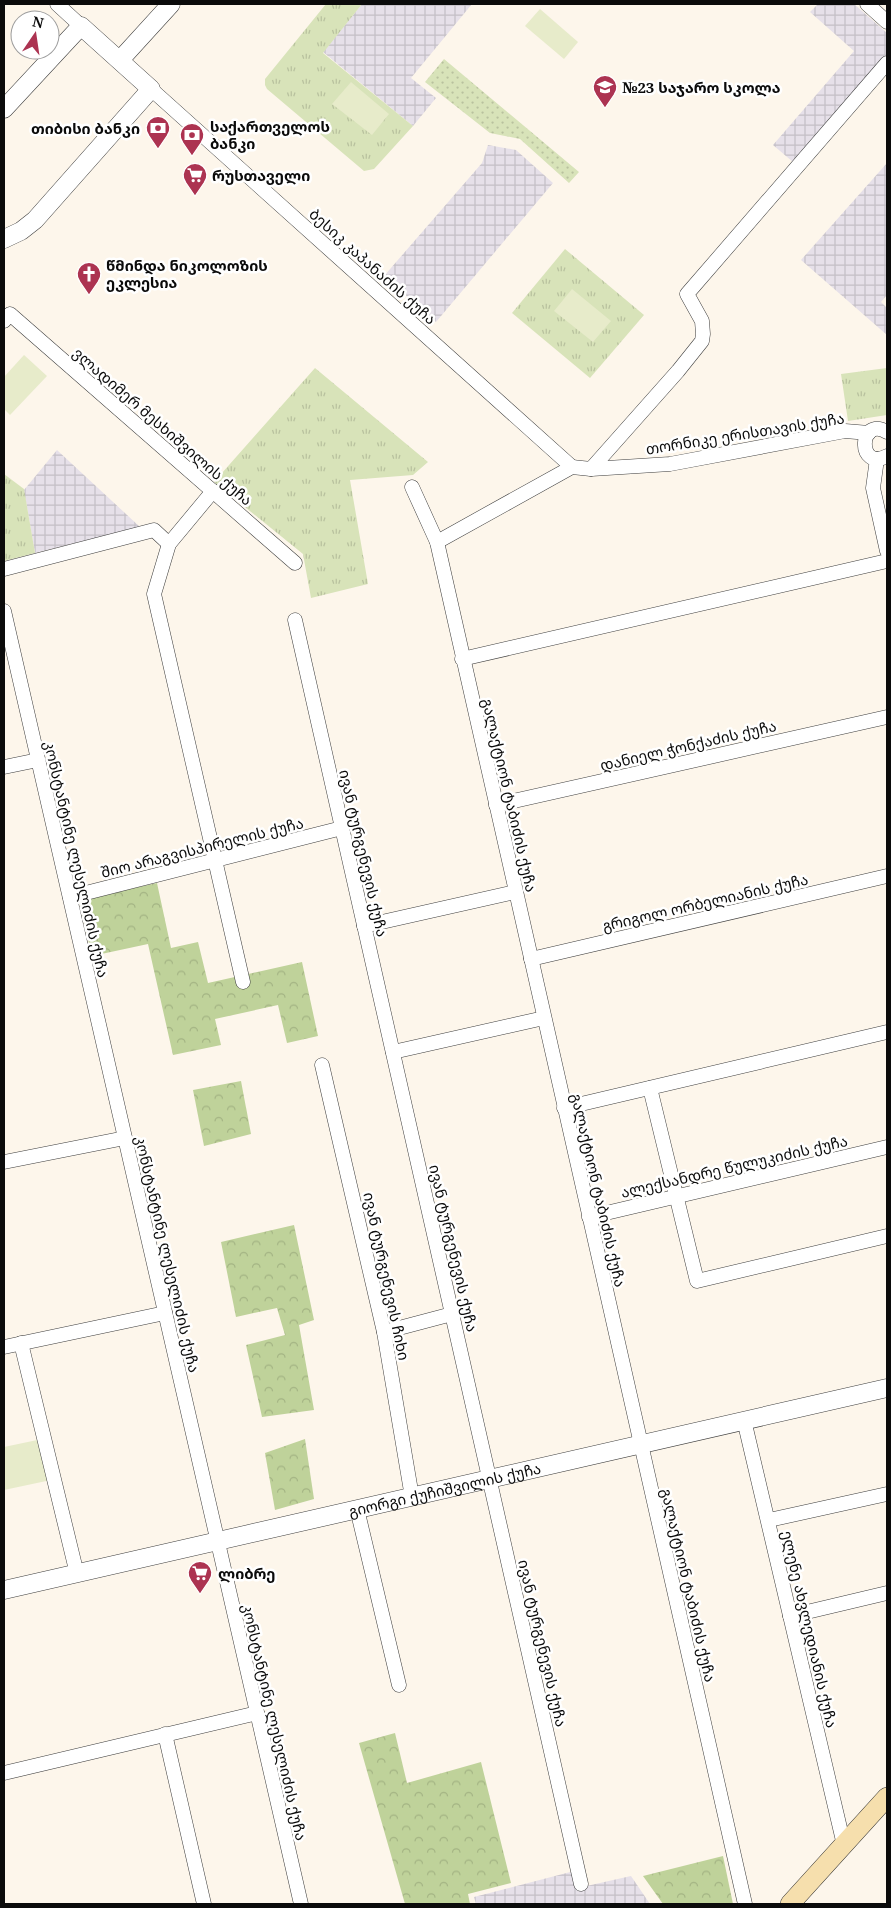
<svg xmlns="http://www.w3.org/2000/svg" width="891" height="1908" font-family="'Noto Serif','Noto Sans Georgian',serif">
<defs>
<pattern id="industrial-grid" width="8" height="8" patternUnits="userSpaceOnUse" patternTransform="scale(1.25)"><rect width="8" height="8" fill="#e6e0e9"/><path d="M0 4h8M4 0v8" fill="none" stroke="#c4bfc6"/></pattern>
<pattern id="grass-tufts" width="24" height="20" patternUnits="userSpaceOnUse" patternTransform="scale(1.25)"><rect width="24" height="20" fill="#d8e3b9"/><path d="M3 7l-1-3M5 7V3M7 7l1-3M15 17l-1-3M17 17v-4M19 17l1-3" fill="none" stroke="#b8c19e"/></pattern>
<pattern id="forest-crowns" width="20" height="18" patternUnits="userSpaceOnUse" patternTransform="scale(1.25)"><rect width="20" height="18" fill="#bfd29a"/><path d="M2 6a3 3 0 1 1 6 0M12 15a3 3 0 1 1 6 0" fill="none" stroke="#a3b383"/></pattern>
<pattern id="garden-dots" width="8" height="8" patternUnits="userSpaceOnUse" patternTransform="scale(1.25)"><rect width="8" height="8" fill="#d8e3b9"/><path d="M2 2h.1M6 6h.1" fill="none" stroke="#b8c19e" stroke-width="1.8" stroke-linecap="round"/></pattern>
</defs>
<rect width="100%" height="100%" fill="#fdf6eb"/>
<g fill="url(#industrial-grid)">
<polygon points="362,4 472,4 411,78 436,98 413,126 323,52"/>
<polygon points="818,4 854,4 887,33 887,54 793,162 773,145 854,51 810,12"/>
<polygon points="488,145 516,150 553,183 436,322 384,276 482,163"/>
<polygon points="887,163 887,295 881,302 887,308 887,335 801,260"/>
<polygon points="57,450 140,527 35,553 24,490"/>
<polygon points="578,1870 582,1887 631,1876 650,1904 476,1904 474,1897"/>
</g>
<g fill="url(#grass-tufts)">
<polygon points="326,4 362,4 323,53 413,126 374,169 364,171 267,89 265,85 265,79"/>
<polygon points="565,249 644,315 590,378 512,313"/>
<polygon points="315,368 428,462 413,475 350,480 368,584 311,598 303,554 214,482"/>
<polygon points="887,368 887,415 848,421 841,374"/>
<polygon points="4,474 24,489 35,553 4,561"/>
</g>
<g fill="url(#forest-crowns)">
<polygon points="157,883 171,948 198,942 208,983 302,962 318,1036 287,1043 278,1005 215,1019 221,1045 173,1055 148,944 92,956 79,900"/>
<polygon points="241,1081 251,1134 204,1146 193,1090"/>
<polygon points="294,1225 314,1320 299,1325 314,1410 262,1417 246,1345 285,1335 277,1308 236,1317 221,1242"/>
<polygon points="305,1439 314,1499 275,1510 265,1453"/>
<polygon points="395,1733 407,1783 481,1762 511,1883 468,1894 470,1904 405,1904 359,1743"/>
<polygon points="723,1856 733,1904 663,1904 643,1876"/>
</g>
<polygon fill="url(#garden-dots)" points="444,59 579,172 569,183 520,139 490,133 425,82"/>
<g fill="#e7ebca">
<polygon points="540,9 578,42 564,59 525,26"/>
<polygon points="351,82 389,114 372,135 332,104"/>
<polygon points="572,289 611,321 593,342 554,311"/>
<polygon points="24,355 47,376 10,415 4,409 4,377"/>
<polygon points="42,1439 51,1480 4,1490 4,1447"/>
</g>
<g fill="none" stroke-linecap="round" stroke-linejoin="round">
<g stroke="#3e3e3e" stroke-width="15">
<g id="minor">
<polyline points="57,4 81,26"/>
<polyline points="867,4 887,22"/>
<polyline points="151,89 572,467"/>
<polyline points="4,321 10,314 295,563"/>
<path d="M887,432C858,415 857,472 887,456"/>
<polyline points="877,459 873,488 887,551"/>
<polyline points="591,469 678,371 702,341 703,334 702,321 687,294 887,63"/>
<polyline points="412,487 437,542 745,1904"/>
<polyline points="213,491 169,544 154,594 243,982"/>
<polyline points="437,542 572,467 591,469 670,464 845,431 869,433"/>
<polyline points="4,569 154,530 169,544"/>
<polyline points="4,611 301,1904"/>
<polyline points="295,620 581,1884"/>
<polyline points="462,659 887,561"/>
<polyline points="4,767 38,760"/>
<polyline points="496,805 887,717"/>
<polyline points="70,897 342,828"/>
<polyline points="364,926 515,892"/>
<polyline points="531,959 887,876"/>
<polyline points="393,1052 544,1018"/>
<polyline points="322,1065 384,1332 412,1497"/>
<polyline points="650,1088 697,1281 887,1236"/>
<polyline points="564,1108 887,1032"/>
<polyline points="4,1162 125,1138"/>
<polyline points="589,1217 887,1147"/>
<polyline points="384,1332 452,1314"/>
<polyline points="21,1343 77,1574"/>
<polyline points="4,1347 165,1313"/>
<polyline points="744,1420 844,1845"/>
<polyline points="357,1509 399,1685"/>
<polyline points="769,1520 887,1494"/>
<polyline points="790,1616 887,1593"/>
<polyline points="165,1734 204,1904"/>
<polyline points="4,1773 257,1713"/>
</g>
</g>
<g stroke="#3e3e3e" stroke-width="19">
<g id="tertiary">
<polyline points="120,60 171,4"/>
<polyline points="4,109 81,26 151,89 35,220 21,231 4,239"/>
<path id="s1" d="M4,1590L887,1388"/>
</g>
</g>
<g stroke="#2d2d2d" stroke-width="20">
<polyline id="secondary" points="790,1904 887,1797"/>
</g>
<use href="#minor" stroke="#fff" stroke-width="14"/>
<use href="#tertiary" stroke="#fff" stroke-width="18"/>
<use href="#secondary" stroke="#f6dfad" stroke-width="19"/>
</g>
<defs>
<g id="school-pin" transform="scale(1.25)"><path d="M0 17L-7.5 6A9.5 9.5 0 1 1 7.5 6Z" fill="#ac3351" stroke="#fff"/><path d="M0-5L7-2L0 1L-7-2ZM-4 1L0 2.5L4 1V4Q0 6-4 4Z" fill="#fff"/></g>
<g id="bank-pin" transform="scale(1.25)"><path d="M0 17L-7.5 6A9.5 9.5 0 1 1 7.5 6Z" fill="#ac3351" stroke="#fff"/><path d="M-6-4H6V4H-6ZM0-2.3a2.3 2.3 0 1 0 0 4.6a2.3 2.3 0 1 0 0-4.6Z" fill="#fff"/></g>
<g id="supermarket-pin" transform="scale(1.25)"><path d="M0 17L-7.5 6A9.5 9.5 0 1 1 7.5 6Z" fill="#ac3351" stroke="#fff"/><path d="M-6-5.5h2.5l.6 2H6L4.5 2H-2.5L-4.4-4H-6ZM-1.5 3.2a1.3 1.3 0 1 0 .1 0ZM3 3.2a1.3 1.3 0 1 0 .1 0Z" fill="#fff"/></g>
<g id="church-pin" transform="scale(1.25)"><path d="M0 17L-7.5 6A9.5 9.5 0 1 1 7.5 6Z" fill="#ac3351" stroke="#fff"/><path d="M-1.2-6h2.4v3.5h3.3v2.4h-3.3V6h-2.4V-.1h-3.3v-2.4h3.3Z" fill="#fff"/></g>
</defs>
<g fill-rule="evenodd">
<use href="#school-pin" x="605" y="87"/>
<use href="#bank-pin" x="158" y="128"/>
<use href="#bank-pin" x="192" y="135"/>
<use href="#supermarket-pin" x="195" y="175"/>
<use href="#church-pin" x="89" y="274"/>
<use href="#supermarket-pin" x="200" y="1573"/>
</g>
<g text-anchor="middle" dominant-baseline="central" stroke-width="5" stroke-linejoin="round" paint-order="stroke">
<g font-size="15" font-weight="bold" fill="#0b0b0b" stroke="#fff" text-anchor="start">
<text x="622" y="87">№23 საჯარო სკოლა</text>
<text x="210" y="126">საქართველოს<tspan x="210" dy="17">ბანკი</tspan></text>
<text x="140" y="128" text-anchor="end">თიბისი ბანკი</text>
<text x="212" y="175">რუსთაველი</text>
<text x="106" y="265">წმინდა ნიკოლოზის<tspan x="106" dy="17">ეკლესია</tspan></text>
<text x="218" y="1573">ლიბრე</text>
</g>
<g font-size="15" fill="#0b0b0b" stroke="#fff">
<text transform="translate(373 266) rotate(42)">ბესიკ კაპანაძის ქუჩა</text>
<text transform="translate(163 426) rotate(41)">ვლადიმერ მესხიშვილის ქუჩა</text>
<text transform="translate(745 433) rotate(-9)">თორნიკე ერისთავის ქუჩა</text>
<text transform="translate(688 745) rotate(-13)">დანიელ ჭონქაძის ქუჩა</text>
<text transform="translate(510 795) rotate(77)">გალაქტიონ ტაბიძის ქუჩა</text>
<text transform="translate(202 847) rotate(-14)">შიო არაგვისპირელის ქუჩა</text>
<text transform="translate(364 853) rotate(77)">ივან ტურგენევის ქუჩა</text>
<text transform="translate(77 859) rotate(77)">კონსტანტინე ლესელიძის ქუჩა</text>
<text transform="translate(705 902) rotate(-13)">გრიგოლ ორბელიანის ქუჩა</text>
<text transform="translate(734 1166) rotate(-13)">ალექსანდრე წულუკიძის ქუჩა</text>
<text transform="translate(599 1190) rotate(77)">გალაქტიონ ტაბიძის ქუჩა</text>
<text transform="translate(454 1248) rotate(77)">ივან ტურგენევის ქუჩა</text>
<text transform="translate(168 1254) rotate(77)">კონსტანტინე ლესელიძის ქუჩა</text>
<text transform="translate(387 1276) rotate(78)">ივან ტურგენევის ჩიხი</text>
<text stroke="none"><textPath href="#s1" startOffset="452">გიორგი ქუჩიშვილის ქუჩა</textPath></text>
<text transform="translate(689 1585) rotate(77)">გალაქტიონ ტაბიძის ქუჩა</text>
<text transform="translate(810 1629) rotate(77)">ელენე ახვლედიანის ქუჩა</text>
<text transform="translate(543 1643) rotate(77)">ივან ტურგენევის ქუჩა</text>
<text transform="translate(275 1722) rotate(77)">კონსტანტინე ლესელიძის ქუჩა</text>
</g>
</g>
<rect width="891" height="1908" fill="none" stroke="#0b0b0b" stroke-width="10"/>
<g transform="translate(35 35) rotate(13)"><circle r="24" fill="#ffffff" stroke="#9d9d9d"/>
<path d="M0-4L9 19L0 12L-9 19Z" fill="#ac3351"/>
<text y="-8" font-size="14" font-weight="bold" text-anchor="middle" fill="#0b0b0b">N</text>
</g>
</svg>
